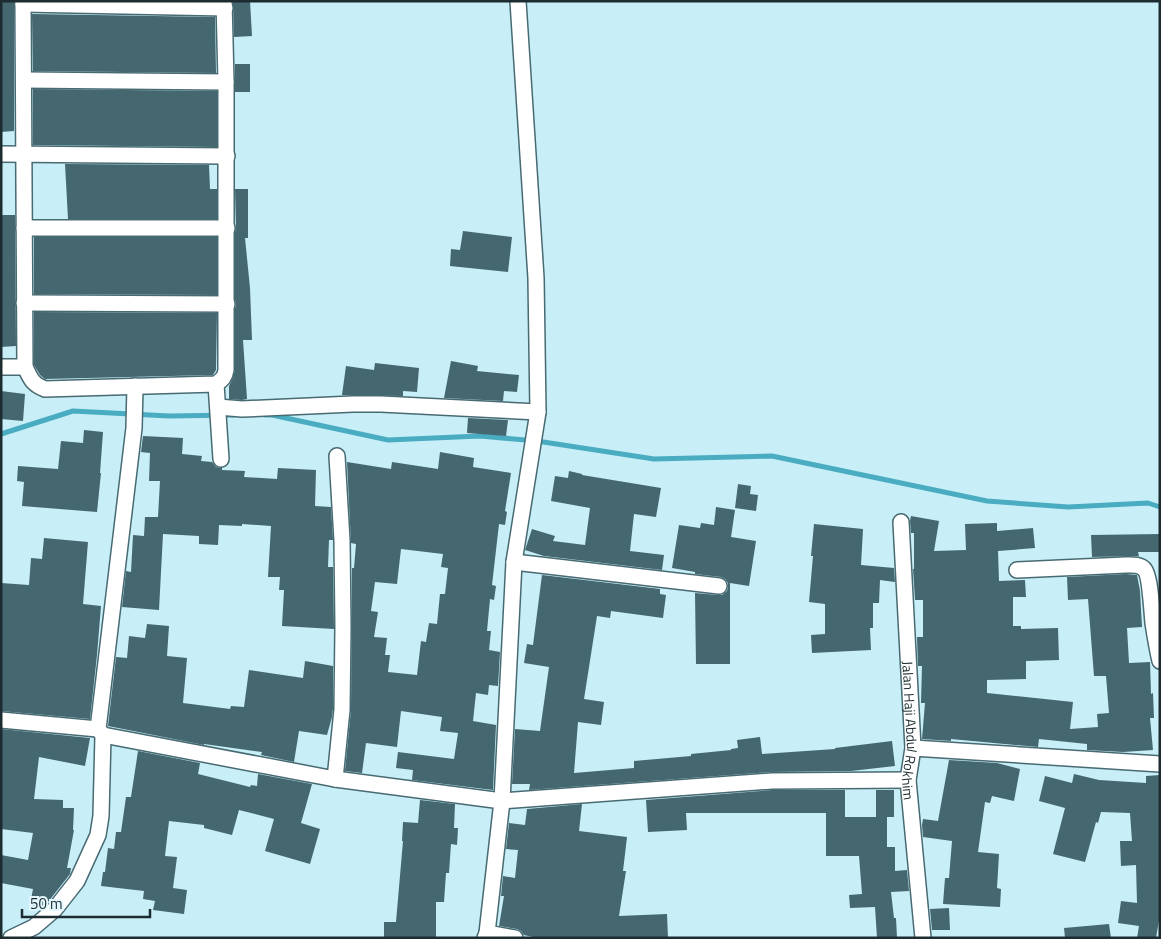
<svg xmlns="http://www.w3.org/2000/svg" width="1161" height="939" font-family="'Titillium Web',sans-serif">
<rect width="100%" height="100%" fill="#c8eef8"/>
<g fill="none" stroke-linecap="round" stroke-linejoin="round">
<g stroke="#4aacc1" stroke-width="5">
<polyline points="265,415 272,415 388,440 480,436 537,441 654,459 772,456 987,501 1068,507 1148,503 1160,507"/>
<polyline points="1,434 73,411 169,416 234,415"/>
</g>
</g>
<g fill="#456770" fill-rule="evenodd">
<polygon points="1,1 14,1 14,131 1,132"/>
<polygon points="250,1 252,36 234,37 233,2"/>
<polygon points="32,14 215,17 216,73 33,71"/>
<rect x="235" y="64" width="15" height="28"/>
<polygon points="33,89 217,91 217,147 33,145"/>
<polygon points="65,164 209,165 210,189 217,189 217,219 68,219"/>
<polygon points="235,189 248,189 248,238 245,238 250,288 252,340 243,340 247,399 242,400 229,399 229,386 233,378 235,370 235,308 236,305 235,300 235,232 236,228"/>
<polygon points="1,215 15,215 16,346 1,347"/>
<polygon points="463,231 512,237 508,272 450,266 451,249 460,250"/>
<polygon points="34,237 217,237 217,295 34,294"/>
<polygon points="34,312 217,313 216,370 213,375 45,379 40,375 34,365"/>
<polygon points="451,361 478,366 477,371 519,375 517,392 504,391 503,401 444,398"/>
<polygon points="375,363 419,368 417,392 403,391 403,396 342,395 346,366 374,370"/>
<polygon points="1,391 25,394 23,421 1,419"/>
<polygon points="468,418 508,420 506,436 467,433"/>
<polygon points="84,430 103,432 100,473 101,473 97,512 22,506 24,482 17,481 18,466 58,469 61,441 83,443"/>
<polygon points="143,436 183,438 182,454 202,456 201,461 212,462 216,467 222,468 222,470 245,471 244,477 277,479 278,468 316,470 315,506 331,507 333,540 329,540 328,567 333,567 334,629 282,626 284,590 279,590 280,577 268,577 271,526 242,524 242,526 219,525 218,545 199,544 199,536 163,534 159,610 122,607 126,571 131,572 133,535 144,536 145,517 158,517 160,481 149,481 150,453 141,452"/>
<path d="M440,452L474,458L473,467L511,473L505,511L507,512L505,525L499,524L492,585L496,586L494,600L490,599L487,631H491L489,650L500,652L498,686L489,685L488,695L476,693L473,721L496,725L493,790L412,780L413,770L396,768L398,752L454,759L458,733L440,731L442,717L401,711L397,747L366,743L362,773L345,771L351,710L352,568H354L356,544L351,543L347,462L391,469L392,462L438,469ZM401,549L443,554L441,567L448,568L445,594H440L437,624L429,623L426,642L421,641L417,675L388,672L390,655H385L387,638L374,637L378,612L371,611L375,582L397,584Z"/>
<polygon points="569,471 582,474 582,475 661,488 656,517 634,514 630,551 664,555 662,570 544,556 525,550 532,529 555,536 553,541 585,545 590,508 551,501 555,476 568,478"/>
<polygon points="738,484 751,486 750,494 758,495 756,511 735,508"/>
<polygon points="716,507 735,510 731,537 756,541 749,586 730,583 730,664 696,664 695,593 718,595 722,595 727,591 728,587 728,583 725,579 721,577 695,574 695,572 672,568 679,525 700,528 701,523 714,525"/>
<polygon points="911,516 939,521 934,551 966,550 965,524 997,523 997,531 1033,528 1035,548 998,551 999,581 1025,580 1026,597 1013,597 1013,626 1021,626 1021,629 1058,628 1059,660 1026,661 1026,679 987,680 987,693 1073,702 1070,729 1098,727 1097,714 1109,713 1106,676 1094,676 1088,599 1068,600 1067,577 1126,574 1137,575 1140,591 1142,627 1127,628 1129,663 1150,662 1151,694 1153,693 1154,718 1150,718 1153,750 1123,752 1087,750 1087,744 1039,739 1038,747 951,739 951,741 922,739 925,703 921,703 922,666 918,666 917,637 923,637 923,600 915,600 913,569 914,569 914,533 911,533 910,521"/>
<polygon points="814,524 863,529 861,565 894,568 895,582 880,580 879,603 873,603 873,628 870,628 871,650 812,653 811,635 825,634 825,604 809,602 813,556 811,556"/>
<polygon points="1160,534 1160,552 1138,552 1139,556 1092,557 1091,535"/>
<polygon points="44,538 88,542 83,604 101,606 97,655 90,719 1,711 1,583 29,585 31,558 42,559"/>
<polygon points="542,575 660,589 660,594 666,595 663,618 611,611 610,618 597,616 584,699 604,702 601,725 578,722 574,773 634,768 634,761 691,756 691,754 731,750 731,749 738,748 737,740 760,737 762,754 835,749 835,748 892,741 895,766 851,771 771,772 529,790 530,784 512,784 515,729 540,731 549,667 524,663 527,644 533,645"/>
<polygon points="147,624 169,626 167,656 187,658 183,703 230,709 231,706 244,707 249,670 303,678 305,661 333,666 333,709 332,717 327,735 299,731 294,762 261,755 262,752 204,744 204,745 108,726 116,657 127,658 129,636 145,638"/>
<polygon points="1,729 90,738 85,766 39,757 34,799 63,800 63,808 74,808 73,830 74,830 67,868 71,868 70,874 48,902 43,907 30,905 33,889 1,883 1,855 28,860 33,833 1,829"/>
<polygon points="138,751 200,763 198,774 250,787 251,785 257,786 258,774 312,784 301,823 320,829 310,864 265,851 274,819 239,810 232,835 204,828 204,825 169,821 165,856 177,857 173,888 187,890 184,914 153,910 155,901 143,899 144,891 101,886 103,872 105,872 108,848 114,849 116,832 121,832 126,797 131,797"/>
<polygon points="949,760 997,763 1020,769 1014,801 992,796 990,803 985,802 978,852 999,854 997,888 1001,889 1000,907 943,904 945,878 949,878 952,841 923,837 922,825 923,819 938,821"/>
<polygon points="1074,774 1099,780 1146,783 1146,776 1160,775 1160,914 1156,938 1137,938 1139,926 1118,923 1121,901 1137,903 1136,865 1121,866 1120,841 1132,841 1130,813 1101,812 1098,823 1096,822 1085,862 1053,854 1065,808 1039,801 1045,776 1072,783"/>
<polygon points="772,790 845,790 845,817 876,817 876,790 894,790 894,817 883,817 887,817 887,847 895,847 895,871 907,870 909,891 891,892 894,918 896,918 897,938 877,938 875,907 850,908 849,895 862,894 859,856 826,856 826,813 686,813 687,830 648,832 646,800"/>
<polygon points="420,800 455,804 454,828 458,828 457,845 451,844 449,873 446,873 444,902 436,902 436,938 384,938 384,922 396,922 403,841 402,841 403,822 418,823"/>
<polygon points="582,804 579,831 627,837 623,871 626,871 619,916 667,914 668,938 537,938 524,935 521,931 517,929 499,926 504,896 501,896 503,876 515,878 518,850 506,849 509,823 525,825 527,809"/>
<polygon points="949,908 950,930 932,930 930,909"/>
<polygon points="1109,924 1111,938 1065,938 1064,928"/>
</g>
<g fill="none" stroke-linecap="round" stroke-linejoin="round">
<g stroke="#486a72" stroke-width="18">
<g id="street">
<polyline points="23,1 25,367"/>
<polyline points="23,4 225,8"/>
<polyline points="24,80 226,82"/>
<polyline points="1,154 227,156"/>
<polyline points="24,228 227,228"/>
<polyline points="24,303 227,304"/>
<path d="M1,367H25C31,379 32,384 45,389L216,384C222,380 225,377 226,370V82L224,1"/>
<polyline points="216,384 221,459"/>
<polyline points="218,407 242,409 353,404 381,404 538,412"/>
<path id="s1" d="M901,522L913,748L908,780L923,938"/>
<polyline points="514,562 719,586"/>
<path d="M1017,570L1126,565C1131,565 1140,564 1144,569C1150,574 1152,613 1153,623C1155,636 1157,648 1160,661"/>
<polyline points="1,720 98,729"/>
<polyline points="103,735 335,779 502,801 772,781 908,780"/>
<polyline points="913,748 1160,764"/>
<polyline points="335,779 342,710 343,627 342,540 337,456"/>
<polyline points="487,933 515,938"/>
<polyline points="11,938 34,927 55,909 77,881 98,835 101,816 103,735 98,729 134,428 135,386"/>
<polyline points="485,938 487,933 502,801 514,562 538,412 536,278 518,1"/>
</g>
</g>
<use href="#street" stroke="#fff" stroke-width="15"/>
</g>
<g text-anchor="middle" dominant-baseline="central" stroke-width="5" stroke-linejoin="round" paint-order="stroke">
<g font-size="14" fill="#1d2c30" stroke="#e2f8fe">
<text stroke="none"><textPath href="#s1" startOffset="209">Jalan Haji Abdul Rokhim</textPath></text>
</g>
</g>
<rect width="1161" height="939" fill="none" stroke="#1d2c30" stroke-width="5"/>
<path d="M22 909v8h128v-8" fill="none" stroke="#1d2c30" stroke-width="2.5"/>
<text x="30" y="909" font-size="15" fill="#1d2c30" stroke="#e2f8fe" stroke-width="4" paint-order="stroke">50 m</text>
</svg>
